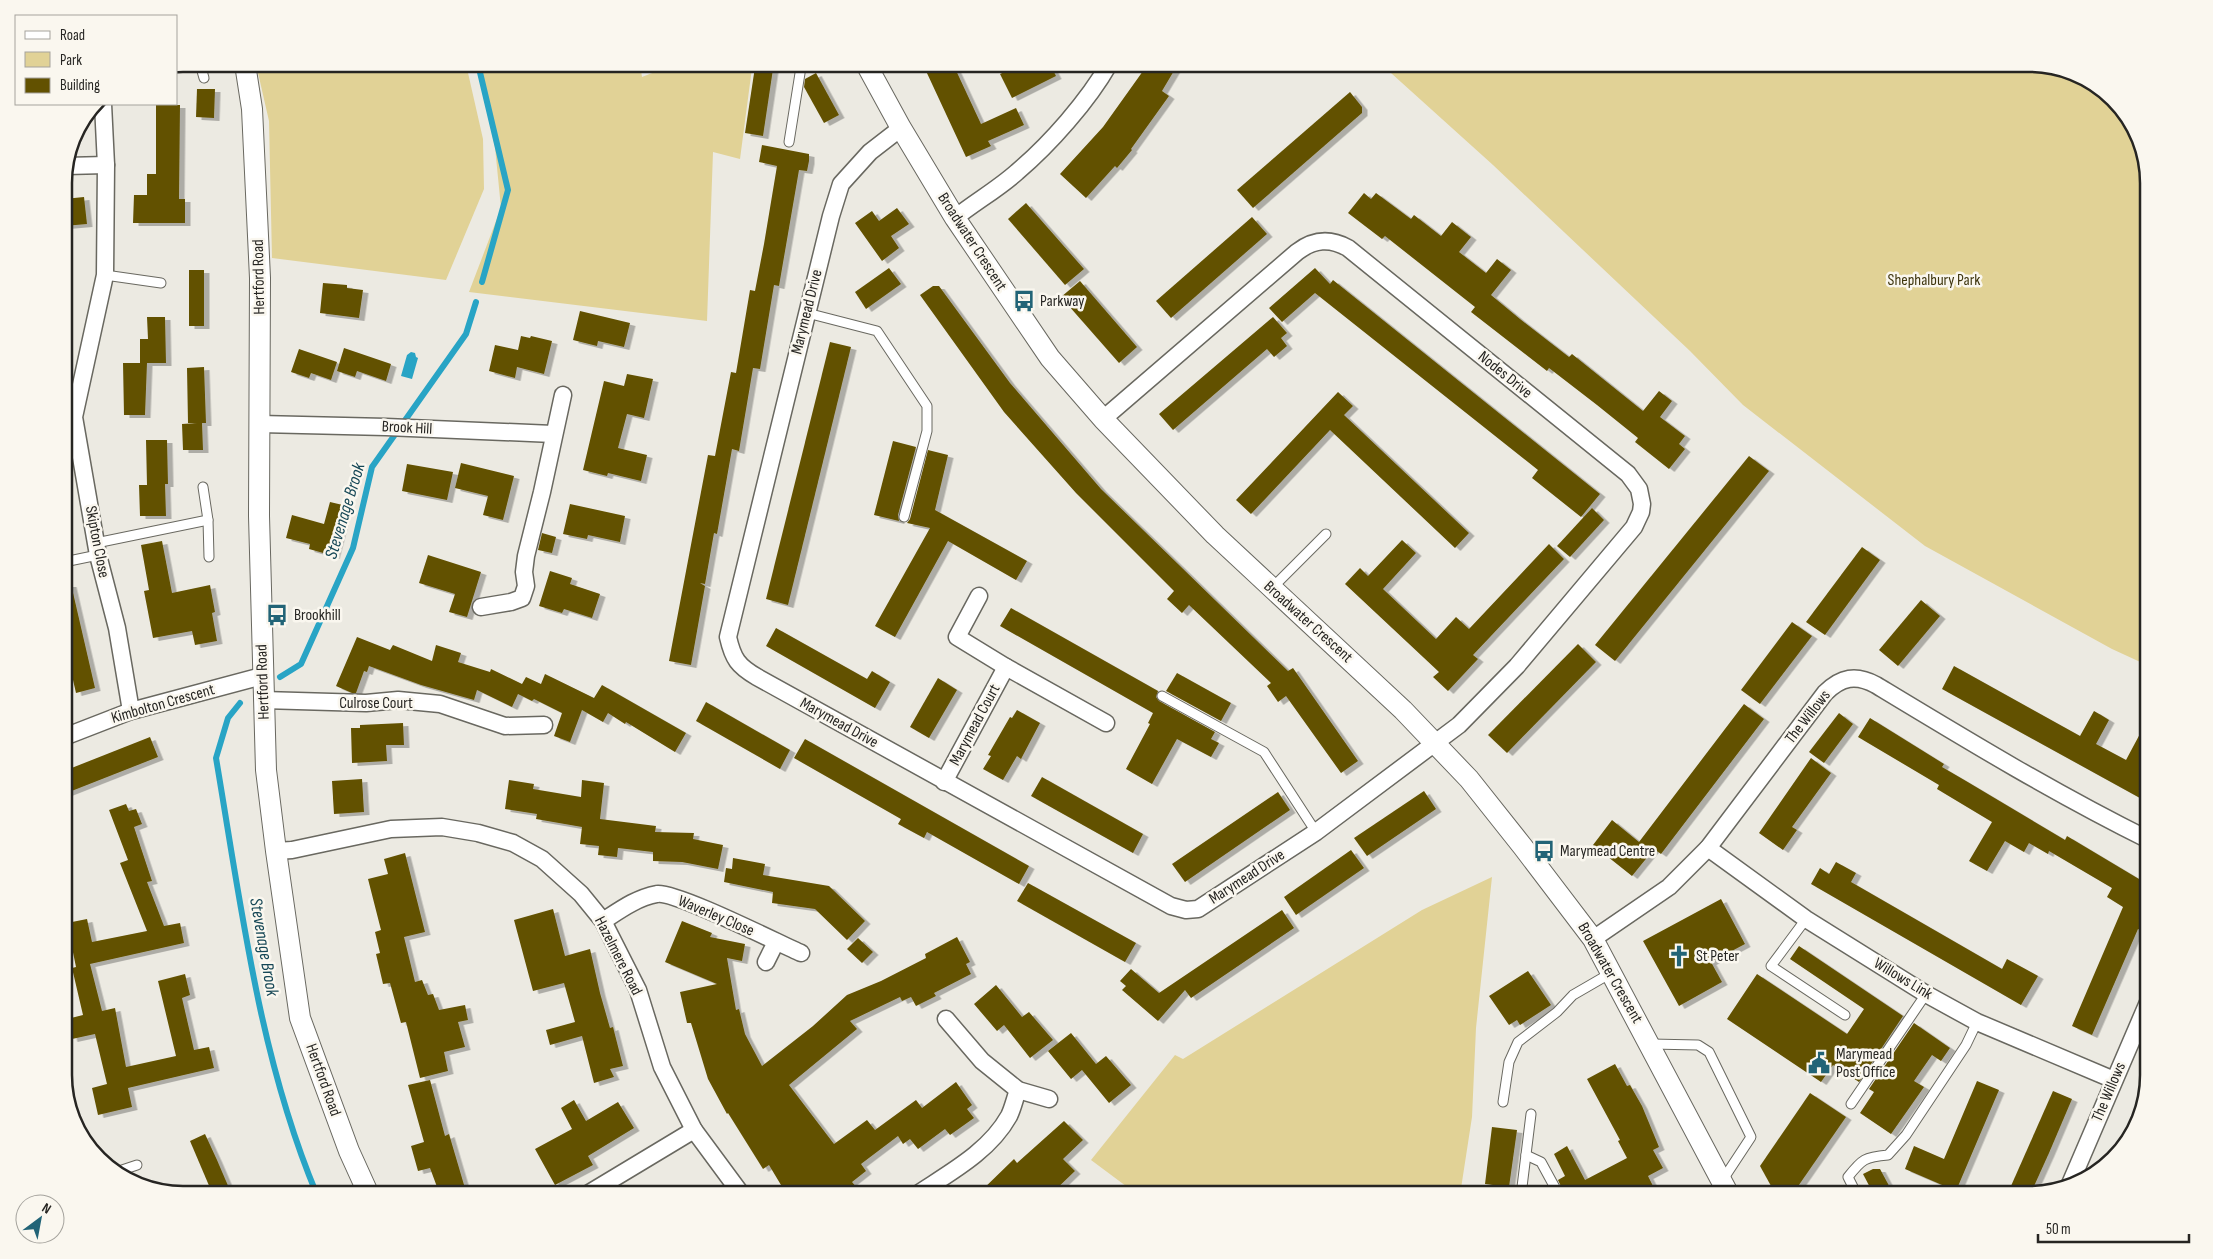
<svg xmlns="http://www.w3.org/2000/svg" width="2213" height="1259" font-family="'Sofia Sans Condensed',sans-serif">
<defs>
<filter id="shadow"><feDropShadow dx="5.5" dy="3" stdDeviation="0" flood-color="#0004"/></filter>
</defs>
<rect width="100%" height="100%" fill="#eceae2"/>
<g fill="#e1d296">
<polygon points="256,64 466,64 483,139 484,189 446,280 272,258 269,121"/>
<polygon points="476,64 640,64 642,77 675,64 750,64 752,68 740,159 713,152 707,321 469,292 501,208 495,147"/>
<polygon points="1381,64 2029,64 2089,80 2133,124 2149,176 2149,666 2112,649 1925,546 1743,405 1690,351 1493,165"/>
<polygon points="1492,877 1476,1028 1472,1117 1460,1195 1138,1195 1091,1160 1175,1055 1183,1059 1422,910"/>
</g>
<polygon fill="#28a4c5" points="411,352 415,353 416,357 418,358 412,379 401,376 407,355"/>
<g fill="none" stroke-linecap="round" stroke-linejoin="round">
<g stroke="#28a4c5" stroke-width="6">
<polyline points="478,64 508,190 482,282"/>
<polyline points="280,677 301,664 353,548 372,467 466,334 476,302"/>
<path d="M240,703L228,718L216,758C241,905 259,1057 317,1195"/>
</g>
</g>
<g fill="#625100" filter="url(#shadow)">
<polygon points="941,64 953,64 981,124 1016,108 1024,125 988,141 991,146 966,157 926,71"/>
<polygon points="1021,64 1050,64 1056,76 1012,98 1000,74"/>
<polygon points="1148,64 1178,64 1162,91 1169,96 1131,149 1132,150 1117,168 1115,166 1086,198 1060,174 1103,127"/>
<polygon points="755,67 773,69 763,136 745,133"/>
<polygon points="816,73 839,115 824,123 804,87 805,79"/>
<polygon points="197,89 215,89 214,118 196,117"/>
<polygon points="1350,92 1362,107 1362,113 1253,208 1237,190"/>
<polygon points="156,105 180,105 179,199 185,199 185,223 133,223 134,195 147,195 147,174 156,174"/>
<polygon points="762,145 809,154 809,161 807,171 799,170 779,286 774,285 760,369 753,368 739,451 732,449 717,534 714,533 705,584 700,583 705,586 691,665 669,661 708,455 715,456 731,372 736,373 750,290 755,291 764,244 777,166 759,162"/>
<polygon points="1364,193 1371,199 1376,193 1411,219 1414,215 1441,236 1452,222 1471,237 1459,252 1486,273 1497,259 1511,270 1491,295 1520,319 1569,357 1572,354 1643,411 1659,391 1672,401 1660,417 1685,436 1679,444 1685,449 1669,469 1635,442 1638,438 1597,405 1549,368 1547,371 1471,312 1475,307 1385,236 1382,239 1348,213"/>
<polygon points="84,197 87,224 64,226 64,199"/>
<polygon points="1026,203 1084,269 1065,285 1008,219"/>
<polygon points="897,208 909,224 891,236 899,248 882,261 855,223 872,211 879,221"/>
<polygon points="1252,217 1267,234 1171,318 1156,301"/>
<polygon points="889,268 901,284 866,309 855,292"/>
<polygon points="1315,268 1330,284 1333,280 1600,494 1581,517 1532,478 1538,470 1315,293 1282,322 1269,308"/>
<rect x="189" y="270" width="15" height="56"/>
<polygon points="1080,281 1137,347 1119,363 1061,297"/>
<polygon points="323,283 347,285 347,288 363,290 359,318 320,313"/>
<polygon points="933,286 939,286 1010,383 1101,489 1288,671 1293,668 1358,761 1341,773 1286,696 1278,702 1267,686 1271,683 1189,605 1182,613 1167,599 1174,591 1076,493 1004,412 920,295"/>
<polygon points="580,311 630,323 624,347 598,341 597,346 573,340"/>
<polygon points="147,317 165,317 166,363 147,363 145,415 124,415 123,363 140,363 140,339 148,339"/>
<polygon points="1273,317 1287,333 1281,338 1287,346 1274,357 1267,349 1173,430 1159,414"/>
<polygon points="521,336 530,338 531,336 552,341 544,374 517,367 515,378 489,371 495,345 518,350"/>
<polygon points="830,342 851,347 788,605 766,599"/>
<polygon points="344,348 391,364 386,381 357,371 355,377 337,371"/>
<polygon points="299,349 337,362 331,380 311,373 309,378 291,372"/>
<polygon points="204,367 206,423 202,423 203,450 183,450 182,424 197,423 188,423 187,368"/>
<polygon points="627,374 653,379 644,418 627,414 618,448 647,455 641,481 608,473 607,476 583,470 604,381 624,386"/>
<polygon points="1338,392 1353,406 1344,415 1469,533 1455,548 1330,430 1251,514 1236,500"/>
<polygon points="146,440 167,440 168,484 165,484 166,516 140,516 139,485 147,485"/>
<polygon points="893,441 916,447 898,515 899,521 874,515"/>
<polygon points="928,450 948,455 935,510 1027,561 1016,580 948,541 895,637 875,626 930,528 907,523 910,519"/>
<polygon points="1749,456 1769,471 1615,661 1595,645"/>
<polygon points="461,463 514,476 503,520 483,515 488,496 455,488"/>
<polygon points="407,464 453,472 447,500 402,491"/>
<polygon points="330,502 347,506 334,556 309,549 310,544 286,538 292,515 324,524"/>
<polygon points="570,504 625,516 620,542 588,535 587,539 563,534"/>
<polygon points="1592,508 1604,520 1570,557 1557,546"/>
<polygon points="542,533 556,537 552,553 538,550"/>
<polygon points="1402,540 1416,553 1383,589 1436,639 1456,617 1469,629 1549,544 1564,559 1473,655 1478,659 1448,691 1433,677 1439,672 1345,584 1360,568 1368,576"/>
<polygon points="162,541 172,593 210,585 215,612 212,613 217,641 195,645 192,631 153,638 144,591 149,590 141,545"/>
<polygon points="1862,547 1880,560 1825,635 1806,622"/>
<polygon points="428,555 481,572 467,617 449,612 455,594 419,583"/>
<polygon points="550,571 572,578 570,584 600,594 592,618 564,609 562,613 539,606"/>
<polygon points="64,584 71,584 95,688 76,693 64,641"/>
<polygon points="1921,600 1940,616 1898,666 1879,650"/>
<polygon points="1011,608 1158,691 1156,697 1159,701 1215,732 1211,739 1219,743 1211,757 1177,739 1152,784 1126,769 1150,724 1148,723 1153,713 1000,626"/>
<polygon points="1792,622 1812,636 1760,704 1741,690"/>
<polygon points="776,628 867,679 872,671 890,682 875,708 766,646"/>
<polygon points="357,637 390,650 393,645 432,661 436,645 461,653 458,662 490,672 491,669 522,684 526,677 541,684 545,674 594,698 602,685 686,733 675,752 626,722 625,724 608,713 603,722 582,710 570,742 554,736 562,713 534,699 532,701 518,694 512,707 477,690 474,700 421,685 369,666 367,672 364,671 356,693 352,693 336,686"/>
<polygon points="1578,644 1596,662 1507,753 1488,735"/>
<polygon points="1954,666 2080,736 2094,711 2101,715 2109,720 2096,744 2126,760 2149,717 2149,803 1942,689"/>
<polygon points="1177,673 1231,703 1221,721 1166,691"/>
<polygon points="938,678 957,690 929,738 910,727"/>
<polygon points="706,702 790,750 780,769 696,721"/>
<polygon points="1744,704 1764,719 1661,854 1654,849 1632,876 1593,845 1612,820 1639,842"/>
<polygon points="1017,710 1040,723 1021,759 1017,756 1003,780 983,769 991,756 988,755 1010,717 1012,718"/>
<polygon points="1839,713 1853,724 1824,763 1809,752"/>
<polygon points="1870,718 1944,764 1942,767 1966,781 2065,840 2067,836 2149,885 2149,934 2138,929 2092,1035 2072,1026 2123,907 2107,897 2112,888 2049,851 2048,854 2029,843 2024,852 2005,841 1987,871 1969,861 1992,822 1937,789 1939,785 1858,737"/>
<polygon points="403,723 404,745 386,745 387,761 352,763 351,728 360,728 360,725"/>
<polygon points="150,737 158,757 64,794 64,771"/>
<polygon points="805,739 1029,866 1019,884 927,832 924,838 898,824 901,819 794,758"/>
<polygon points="1811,758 1831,773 1792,827 1797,830 1783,850 1759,833"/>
<polygon points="1042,777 1143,834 1133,853 1031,796"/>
<polygon points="362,779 364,812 334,814 332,781"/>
<polygon points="509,780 534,784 533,789 581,797 582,780 604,783 600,819 656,826 655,832 694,833 693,839 723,845 718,869 682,862 653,861 653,852 618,848 617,857 598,855 599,846 580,844 582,827 536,819 537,814 505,809"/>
<polygon points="1424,791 1436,809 1367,856 1354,838"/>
<polygon points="1278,792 1290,810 1185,882 1172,864"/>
<polygon points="126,804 129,811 136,809 142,824 134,827 152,881 147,882 164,926 180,923 184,943 90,964 102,1011 115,1008 126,1067 176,1056 158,981 185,974 190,995 182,998 194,1050 209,1047 214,1068 128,1088 132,1107 98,1115 92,1088 107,1084 95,1034 72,1039 67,1019 83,1015 72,968 76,967 67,923 87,919 92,942 147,931 120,863 128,860 109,810"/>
<polygon points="1351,850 1364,868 1296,915 1284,897"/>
<polygon points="405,853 425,932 404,937 415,982 422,980 428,995 433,994 439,1010 465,1005 468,1020 458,1022 465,1047 444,1052 448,1071 420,1078 406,1022 401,1023 390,983 383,984 376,954 380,953 375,932 381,930 368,879 388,874 384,859"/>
<polygon points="733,858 765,864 763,875 829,886 865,921 847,940 815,909 772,903 773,892 724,882 726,868 732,869"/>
<polygon points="1836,862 1856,873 1851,882 2002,969 2007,959 2038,976 2021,1005 1811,884 1820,868 1829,874"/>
<polygon points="1028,883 1136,943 1125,962 1017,901"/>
<polygon points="1721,899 1745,944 1711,962 1722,982 1679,1006 1643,941"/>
<polygon points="553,909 565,956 590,949 600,993 610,1028 613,1027 623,1066 610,1069 614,1077 594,1083 582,1036 550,1045 546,1030 575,1022 564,983 533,991 514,920"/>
<polygon points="1282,910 1294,928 1191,998 1185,990 1158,1021 1122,990 1126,986 1120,981 1131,969 1159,993"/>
<polygon points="682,921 712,933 710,937 745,944 742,961 727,958 736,1010 739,1009 745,1034 762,1066 813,1026 847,995 881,981 926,958 925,954 957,937 970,962 966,964 971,974 934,993 936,996 916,1006 911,997 902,1001 900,997 850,1021 857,1029 789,1085 834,1144 867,1120 875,1130 916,1100 922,1108 956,1082 972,1105 967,1109 974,1118 950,1135 945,1129 918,1149 910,1139 903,1144 898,1136 861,1164 866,1171 852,1182 863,1195 787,1195 769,1165 763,1169 728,1113 727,1114 708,1079 691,1023 687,1023 680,992 717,984 665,962"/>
<polygon points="858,938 873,952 862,963 847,949"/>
<polygon points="1799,946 1903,1016 1859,1082 1833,1065 1821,1082 1727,1019 1757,974 1847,1034 1864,1009 1790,959"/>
<polygon points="1528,971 1551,1005 1520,1025 1517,1020 1509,1025 1489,996"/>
<polygon points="996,985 1022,1017 1029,1012 1053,1040 1030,1058 1004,1025 997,1031 974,1004"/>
<polygon points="1914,1023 1950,1048 1941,1061 1932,1055 1914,1081 1924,1087 1891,1134 1860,1113 1874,1092 1869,1089"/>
<polygon points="1071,1033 1096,1064 1106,1056 1131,1085 1109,1103 1082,1070 1071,1079 1048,1051"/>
<polygon points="1615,1064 1627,1086 1630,1085 1642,1106 1659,1147 1653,1150 1663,1168 1648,1176 1654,1188 1641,1195 1565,1195 1558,1180 1565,1176 1554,1154 1567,1146 1585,1180 1627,1158 1618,1141 1620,1140 1587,1079"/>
<polygon points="430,1080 445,1136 449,1134 467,1195 440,1195 430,1168 418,1171 411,1146 424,1142 408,1085"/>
<polygon points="1977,1081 1999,1090 1956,1191 1905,1169 1914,1146 1944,1159"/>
<polygon points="2053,1091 2072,1099 2049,1153 2030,1195 2007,1195"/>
<polygon points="1810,1093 1846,1117 1792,1195 1776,1195 1760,1166"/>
<polygon points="574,1100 586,1121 618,1102 634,1128 588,1156 593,1165 555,1185 535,1149 572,1129 561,1108"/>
<polygon points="1064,1121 1083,1140 1063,1159 1075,1171 1050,1195 977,1195 1014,1159 1017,1163"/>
<polygon points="1492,1127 1517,1130 1509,1187 1485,1184"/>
<polygon points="205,1134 217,1160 232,1195 213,1195 190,1141"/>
<polygon points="1873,1169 1880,1169 1894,1195 1874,1195 1863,1174"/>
<polygon points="1547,1186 1552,1195 1529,1195"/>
</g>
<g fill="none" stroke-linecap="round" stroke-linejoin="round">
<g stroke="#696860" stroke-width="11">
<g id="service">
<polyline points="200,64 204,78"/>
<polyline points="789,142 801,67 805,64"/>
<polyline points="105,275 161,283"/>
<polyline points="807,313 877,331 927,406 927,431 904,517"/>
<polyline points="203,487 208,520 209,557"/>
<polyline points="96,543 208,520"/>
<polyline points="64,562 98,555"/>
<polyline points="1271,589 1326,534"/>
<polyline points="1162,696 1264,752 1316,832"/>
<polyline points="64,914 64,915"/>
<polyline points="1806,919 1771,966 1845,1015"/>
<polyline points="1651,1044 1698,1045 1709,1052 1751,1137 1722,1181"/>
<polyline points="1503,1102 1509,1062 1518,1042 1557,1012 1573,995 1611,973"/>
<polyline points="1851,1104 1926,994"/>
<polyline points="1526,1155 1541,1162 1559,1195"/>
<polyline points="116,1172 137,1165"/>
<polyline points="1521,1195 1531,1114"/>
<path d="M1857,1195L1848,1177C1862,1159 1865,1157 1888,1155L1906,1135L1966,1045L1977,1022"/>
</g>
</g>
<g stroke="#696860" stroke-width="19">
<g id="minor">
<polyline points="103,104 106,165 105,275 74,417 98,555 117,628 131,711"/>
<path d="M901,128L870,152L841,184L831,216L728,637C733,659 738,666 757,677L1171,906L1186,910L1198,909L1316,832L1459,725L1517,666L1634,527L1641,512L1642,504L1639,489L1628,474L1348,248C1330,238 1314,239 1297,252L1103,419"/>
<polyline points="66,166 106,165"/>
<path d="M955,218C975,202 998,189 1017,172C1050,144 1088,101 1109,64"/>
<polyline points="260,424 386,427 553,434"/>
<polyline points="979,596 957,637 1006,667 1106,723"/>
<polyline points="481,607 511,602 522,598 526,586 524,572 526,556 542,492 563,395"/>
<polyline points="263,700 366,703 398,700 440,704 505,726 544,725"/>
<polyline points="64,737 131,711 262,676"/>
<polyline points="944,782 1006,667"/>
<polyline points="1708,848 1806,919 1926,994 1977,1022 2114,1080"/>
<polyline points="276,851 292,850 391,829 442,827 478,833 513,843 542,859 581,894 603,921 638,990 662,1067 694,1130 742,1195"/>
<path d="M603,921C620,910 636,898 657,894C675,891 778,943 801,953"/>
<path d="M1593,939L1669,887L1708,848L1825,693C1841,677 1856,674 1876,685C1967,740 2054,793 2149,840"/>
<polyline points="766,962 776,942"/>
<polyline points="946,1019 982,1061 1018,1090 1049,1099"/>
<polyline points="2070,1184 2149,1000"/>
<polyline points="586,1195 694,1130"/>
<path d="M916,1195C949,1173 989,1152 1009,1116C1013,1108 1015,1098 1018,1090"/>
</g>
</g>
<g stroke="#696860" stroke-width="22">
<g id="tertiary">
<polyline points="245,64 252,109 260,278 259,516 266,770 276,851 300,1018 349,1151 369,1195"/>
<polyline points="866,64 901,128 955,218 1050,358 1103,419 1215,535 1403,710 1469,779 1523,847 1593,939 1729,1195"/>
</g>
</g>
<use href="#service" stroke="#fff" stroke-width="9"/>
<use href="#minor" stroke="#fff" stroke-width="16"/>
<use href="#tertiary" stroke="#fff" stroke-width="20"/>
</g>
<defs>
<g id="bus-bare" transform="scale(1.725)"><path d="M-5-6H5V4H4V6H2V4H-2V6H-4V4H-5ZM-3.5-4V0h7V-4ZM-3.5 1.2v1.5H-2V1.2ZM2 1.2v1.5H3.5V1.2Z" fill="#226477" stroke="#faf7ef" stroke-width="2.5" paint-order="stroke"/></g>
<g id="church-bare" transform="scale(1.725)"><path d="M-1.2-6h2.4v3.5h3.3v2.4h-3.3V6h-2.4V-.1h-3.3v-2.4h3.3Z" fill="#226477" stroke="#faf7ef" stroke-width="2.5" paint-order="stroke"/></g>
<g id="civic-bare" transform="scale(1.725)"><path d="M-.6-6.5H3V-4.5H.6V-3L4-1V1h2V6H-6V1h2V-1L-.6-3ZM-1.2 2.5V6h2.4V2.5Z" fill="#226477" stroke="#faf7ef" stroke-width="2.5" paint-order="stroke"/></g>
</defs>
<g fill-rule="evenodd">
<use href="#bus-bare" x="1024" y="301"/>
<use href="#bus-bare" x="277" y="615"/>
<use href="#bus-bare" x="1544" y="851"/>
<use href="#church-bare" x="1679" y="956"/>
<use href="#civic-bare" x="1819" y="1063"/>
</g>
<g text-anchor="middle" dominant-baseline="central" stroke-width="5" stroke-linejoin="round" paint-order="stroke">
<g font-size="16" fill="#262522" stroke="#faf7ef">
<text transform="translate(972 242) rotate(57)">Broadwater Crescent</text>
<text transform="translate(259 277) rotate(-91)">Hertford Road</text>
<text transform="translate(807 312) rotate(-76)">Marymead Drive</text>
<text transform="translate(1505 375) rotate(39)">Nodes Drive</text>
<text transform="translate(407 428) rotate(3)">Brook Hill</text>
<text transform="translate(97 542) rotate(79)">Skipton Close</text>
<text transform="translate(1308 622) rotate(42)">Broadwater Crescent</text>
<text transform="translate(263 682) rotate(-92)">Hertford Road</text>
<text x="376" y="703">Culrose Court</text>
<text transform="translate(163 704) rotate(-16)">Kimbolton Crescent</text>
<text transform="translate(1808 717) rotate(-52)">The Willows</text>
<text transform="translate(839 723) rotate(29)">Marymead Drive</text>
<text transform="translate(975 725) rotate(-62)">Marymead Court</text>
<text transform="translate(1247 877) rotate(-33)">Marymead Drive</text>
<text transform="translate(716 916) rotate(23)">Waverley Close</text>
<text transform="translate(618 956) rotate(63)">Hazelmere Road</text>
<text transform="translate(1610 973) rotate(60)">Broadwater Crescent</text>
<text transform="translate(1903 979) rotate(31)">Willows Link</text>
<text transform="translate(323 1080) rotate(70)">Hertford Road</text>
<text transform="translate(2109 1092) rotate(-67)">The Willows</text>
</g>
<g font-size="16" fill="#3f360f" stroke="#faf7ef">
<text x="1934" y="280">Shephalbury Park</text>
</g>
<g font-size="16" fill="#262522" stroke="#faf7ef" text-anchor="start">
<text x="1040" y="301">Parkway</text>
<text x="294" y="615">Brookhill</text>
<text x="1560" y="851">Marymead Centre</text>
<text x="1696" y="956">St Peter</text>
<text x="1836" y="1054">Marymead<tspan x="1836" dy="18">Post Office</tspan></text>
</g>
<g font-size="18" font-style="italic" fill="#164756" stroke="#faf7ef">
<text transform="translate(345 511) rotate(-73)">Stevenage Brook</text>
<text transform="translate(264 947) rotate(80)">Stevenage Brook</text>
</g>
</g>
<path d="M0 0H2213V1259H0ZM183 72H2029A111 111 0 0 1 2140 183V1075A111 111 0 0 1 2029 1186H183A111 111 0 0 1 72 1075V183A111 111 0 0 1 183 72Z" fill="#faf7ef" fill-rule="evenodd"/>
<path fill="none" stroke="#262522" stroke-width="2.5" d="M183 72H2029A111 111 0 0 1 2140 183V1075A111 111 0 0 1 2029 1186H183A111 111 0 0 1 72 1075V183A111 111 0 0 1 183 72Z"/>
<rect x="15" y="15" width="162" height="90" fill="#faf7ef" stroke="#a5a39d"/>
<rect x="25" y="31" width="25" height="8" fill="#ffffff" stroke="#a5a39d"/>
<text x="60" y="40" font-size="15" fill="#262522">Road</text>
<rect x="25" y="52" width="25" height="15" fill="#e1d296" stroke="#a5a39d"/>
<text x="60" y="65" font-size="15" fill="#262522">Park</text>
<rect x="25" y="78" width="25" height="15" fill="#625100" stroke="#a5a39d"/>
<text x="60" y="90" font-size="15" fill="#262522">Building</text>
<g transform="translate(40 1219) rotate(32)"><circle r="24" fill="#faf7ef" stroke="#a5a39d"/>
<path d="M0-4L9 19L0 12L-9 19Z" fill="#226477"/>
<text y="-8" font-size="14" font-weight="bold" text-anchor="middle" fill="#262522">N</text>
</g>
<path d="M2038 1234v8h151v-8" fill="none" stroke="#262522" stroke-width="2.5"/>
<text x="2046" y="1234" font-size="15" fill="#262522" stroke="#faf7ef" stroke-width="4" paint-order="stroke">50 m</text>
</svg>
